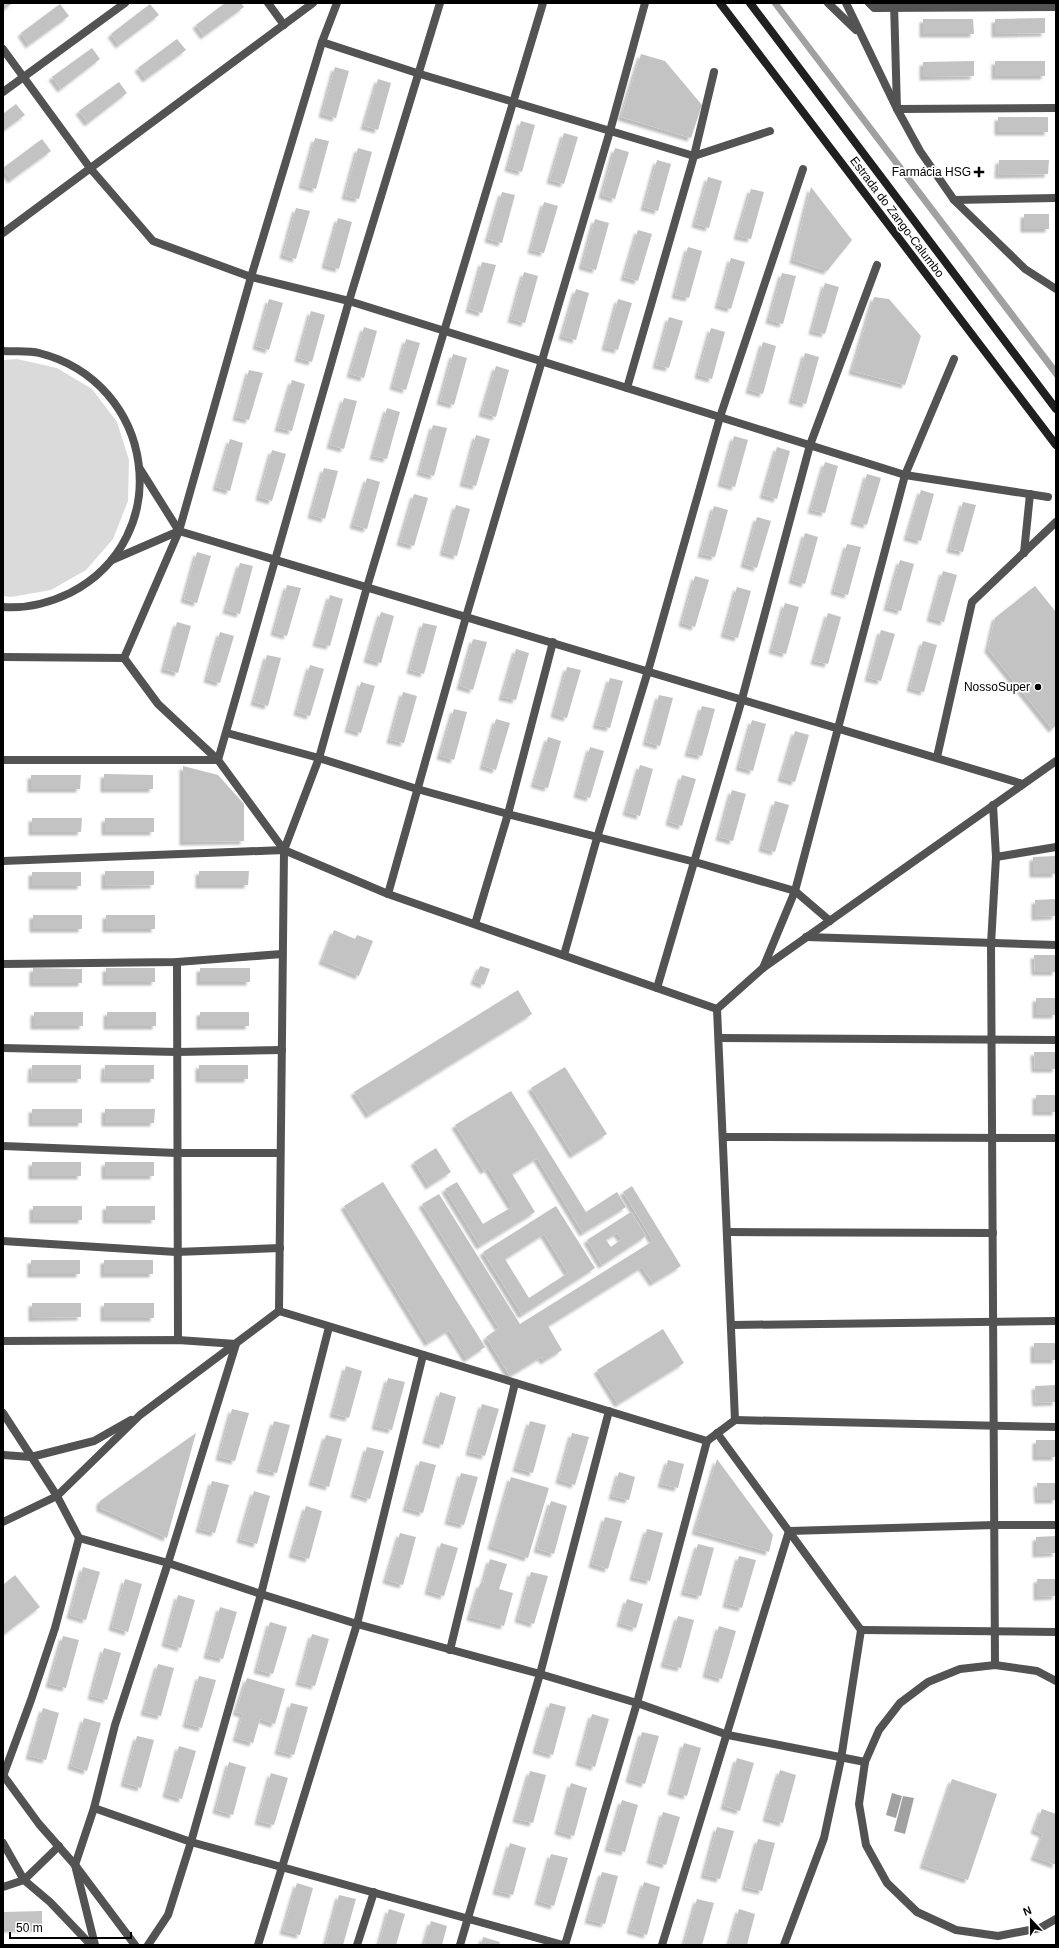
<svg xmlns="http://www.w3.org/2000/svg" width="1059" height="1948" font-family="Arial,sans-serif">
<defs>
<filter id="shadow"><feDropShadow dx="-3.5" dy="3.5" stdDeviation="1" flood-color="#0004"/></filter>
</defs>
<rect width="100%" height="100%" fill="#fff"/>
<polygon fill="#dadada" points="17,359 57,368 92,389 117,422 129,460 128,501 113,539 86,570 51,590 11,597 3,596 3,360"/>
<g fill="#a1a1a1">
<polygon points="771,3 779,3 1056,367 1056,379"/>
<polygon points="892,1793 902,1796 896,1818 886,1815"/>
<polygon points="903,1796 914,1798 905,1834 894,1831"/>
</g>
<g fill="#c3c3c3" fill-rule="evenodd" filter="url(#shadow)">
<polygon points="3,3 13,3 3,10"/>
<polygon points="225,3 241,3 244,7 204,36 196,25"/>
<polygon points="60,4 69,16 29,45 21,33"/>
<polygon points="150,4 159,15 119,45 111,34"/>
<polygon points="1045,18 1045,33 995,34 995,19"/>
<polygon points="923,19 973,19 974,34 923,34"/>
<polygon points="177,39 186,50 146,79 138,68"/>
<polygon points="92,48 100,59 61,89 52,77"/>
<polygon points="641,54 665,61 702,105 691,138 621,117"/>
<polygon points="974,61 974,76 923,77 923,62"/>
<rect x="995" y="61" width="50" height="15"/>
<polygon points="335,67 349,71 336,118 322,114"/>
<polygon points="378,79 391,83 378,130 364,126"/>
<polygon points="119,82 127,93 88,123 79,111"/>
<polygon points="16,104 25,115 3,131 3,114"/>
<rect x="998" y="117" width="50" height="15"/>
<polygon points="521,121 535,125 522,172 508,168"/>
<polygon points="564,133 578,137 564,184 550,180"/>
<polygon points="315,138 329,141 316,189 302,185"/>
<polygon points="42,139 51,151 11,180 3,168"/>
<polygon points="358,148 372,152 359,199 345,196"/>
<polygon points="615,148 629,152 615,199 602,195"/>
<polygon points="657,160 671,164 658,211 644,207"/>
<polygon points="999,160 1049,160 1048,174 998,175"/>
<polygon points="708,177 722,181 709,228 695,224"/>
<polygon points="811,187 852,240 827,271 793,260"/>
<polygon points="751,189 764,192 751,239 737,236"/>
<polygon points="502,192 515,195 502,243 488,239"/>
<polygon points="544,202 558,206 544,253 531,250"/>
<polygon points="296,208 310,211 296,259 283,255"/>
<rect x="1024" y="214" width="25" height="15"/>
<polygon points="338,218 352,222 339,269 325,265"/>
<polygon points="595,219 609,223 596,270 582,266"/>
<polygon points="638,230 652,234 638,281 624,277"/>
<polygon points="688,247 702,251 689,298 675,295"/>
<polygon points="731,258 745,262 731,309 718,305"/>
<polygon points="482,262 496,265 482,313 469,309"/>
<polygon points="524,272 538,276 525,323 511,319"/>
<polygon points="782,273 796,276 783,324 769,320"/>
<polygon points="825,283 839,287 825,334 812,331"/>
<polygon points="576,289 589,293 576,340 562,336"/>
<polygon points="874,297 889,299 921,336 905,385 852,371"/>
<polygon points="269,299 283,303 269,350 256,346"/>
<polygon points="618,299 632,303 618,350 605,347"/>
<polygon points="311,311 325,315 312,362 298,358"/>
<polygon points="669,317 683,321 669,368 656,365"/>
<polygon points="364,327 377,331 364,378 350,374"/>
<polygon points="711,328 725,332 712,379 698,375"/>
<polygon points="406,339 420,343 406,390 393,386"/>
<polygon points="763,342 776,346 763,394 749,390"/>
<polygon points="805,353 819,357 806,404 792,400"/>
<polygon points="453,354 467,358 454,405 440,401"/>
<polygon points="496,366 509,370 496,417 482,413"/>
<polygon points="249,370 263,373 249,420 236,417"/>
<polygon points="292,380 305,384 292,431 278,428"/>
<polygon points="344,398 357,401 344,449 330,445"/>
<polygon points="387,408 400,412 387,459 373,456"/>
<polygon points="433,425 447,428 434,476 420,472"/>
<polygon points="476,435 490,439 476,486 463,483"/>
<polygon points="734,436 748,440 735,487 721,483"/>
<polygon points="230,439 243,443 230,491 216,487"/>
<polygon points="777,447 790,451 777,499 763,495"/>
<polygon points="272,450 286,454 272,501 259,497"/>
<polygon points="825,462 838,466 825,513 811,510"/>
<polygon points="324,468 338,471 325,519 311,515"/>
<polygon points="867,474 881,478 867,525 854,521"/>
<polygon points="367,478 380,482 367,529 353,525"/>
<polygon points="921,490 934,494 921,541 907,537"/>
<polygon points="414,494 428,498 414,546 400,542"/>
<polygon points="963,502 976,505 963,552 950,549"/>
<polygon points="456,505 470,509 457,556 443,552"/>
<polygon points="714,506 728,510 715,557 701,554"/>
<polygon points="757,517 771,521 757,568 744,564"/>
<polygon points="805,533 818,537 805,584 792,580"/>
<polygon points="847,544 861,547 848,595 834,591"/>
<polygon points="197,552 211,556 197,603 184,599"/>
<polygon points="900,560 914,564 901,611 887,607"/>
<polygon points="240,563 253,566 240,614 226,610"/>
<polygon points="943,571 957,575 944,622 930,618"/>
<polygon points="695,576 709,580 695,627 682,623"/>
<polygon points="287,585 301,588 287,636 274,632"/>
<polygon points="1035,586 1056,612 1056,726 1052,729 988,649 995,618"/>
<polygon points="737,587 751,591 738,638 724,634"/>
<polygon points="330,595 343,599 330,646 316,643"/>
<polygon points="785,603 799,607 786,654 772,650"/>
<polygon points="381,612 394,616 381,663 367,659"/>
<polygon points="828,613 841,617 828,664 814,661"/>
<polygon points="177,622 191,626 178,673 164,669"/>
<polygon points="423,623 437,626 424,674 410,670"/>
<polygon points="881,630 895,634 881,681 868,678"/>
<polygon points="220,632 234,636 220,683 207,679"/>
<polygon points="473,639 487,642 473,690 460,686"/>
<polygon points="923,641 937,645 924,692 910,688"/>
<polygon points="516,649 529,653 516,700 502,697"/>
<polygon points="267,655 281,658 268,706 254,702"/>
<polygon points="310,665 324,669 310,716 297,712"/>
<polygon points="567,667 581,670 567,718 554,714"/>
<polygon points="610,678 623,681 610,728 596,725"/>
<polygon points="361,682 375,686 361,733 348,729"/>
<polygon points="403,692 417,696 404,743 390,740"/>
<polygon points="659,695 673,698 660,746 646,742"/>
<polygon points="702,706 715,709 702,756 688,753"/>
<polygon points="454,709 467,712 454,760 440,756"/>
<polygon points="496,719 510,723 496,770 483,766"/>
<polygon points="752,720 766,724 753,771 739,767"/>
<polygon points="795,731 809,735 795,782 781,778"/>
<polygon points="548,737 561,741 548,788 534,784"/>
<polygon points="590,747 604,751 590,798 577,794"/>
<polygon points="640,765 653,769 640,816 626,812"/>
<polygon points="183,766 218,775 244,804 244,841 183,842"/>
<polygon points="104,774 153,775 153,789 104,789"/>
<polygon points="31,775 81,775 80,789 31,789"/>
<polygon points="682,775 696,779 682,826 669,822"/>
<polygon points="732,790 746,794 733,841 719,837"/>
<polygon points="775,801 789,805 775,852 762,848"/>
<polygon points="32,818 82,818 81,832 32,832"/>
<rect x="105" y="818" width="49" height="14"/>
<polygon points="1056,856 1056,874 1033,874 1033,857"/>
<polygon points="105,871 154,871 154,885 105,886"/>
<polygon points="199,871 249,871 248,885 199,885"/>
<rect x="32" y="872" width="49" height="14"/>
<polygon points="1056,899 1056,916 1035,917 1035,900"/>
<rect x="33" y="915" width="49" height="14"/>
<rect x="106" y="915" width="49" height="14"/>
<polygon points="334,930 355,939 357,935 373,941 359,976 322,961"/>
<polygon points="1034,955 1056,955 1056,972 1035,972"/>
<polygon points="480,966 490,969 484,985 474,981"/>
<polygon points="33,968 82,969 82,983 33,983"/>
<rect x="106" y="968" width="49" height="14"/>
<rect x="200" y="968" width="50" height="14"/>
<polygon points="518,990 532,1014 369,1115 354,1092"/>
<rect x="1036" y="998" width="20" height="17"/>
<rect x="34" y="1012" width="49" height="14"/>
<rect x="107" y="1012" width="49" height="14"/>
<rect x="200" y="1012" width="49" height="14"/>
<polygon points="1034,1052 1056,1052 1056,1069 1035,1069"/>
<polygon points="32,1065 81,1065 81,1079 31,1079"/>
<polygon points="105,1065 154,1065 154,1079 104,1079"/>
<rect x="199" y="1065" width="49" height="14"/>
<polygon points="565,1067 607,1134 573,1155 531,1088"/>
<polygon points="511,1091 586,1212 617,1192 626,1207 583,1233 537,1158 512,1174 535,1212 480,1246 445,1189 457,1182 483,1224 512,1207 488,1168 484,1171 455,1125"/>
<rect x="1036" y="1095" width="20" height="17"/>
<rect x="32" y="1109" width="50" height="14"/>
<polygon points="105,1109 155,1109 154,1123 105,1123"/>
<polygon points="436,1148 451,1172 429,1186 414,1162"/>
<rect x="32" y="1162" width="49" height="14"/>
<rect x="105" y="1162" width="49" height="14"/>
<polygon points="383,1182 485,1347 467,1359 449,1330 428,1343 344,1206"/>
<polygon points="632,1186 681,1266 653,1283 642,1267 548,1326 562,1350 544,1361 541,1357 510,1376 486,1337 499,1328 422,1204 439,1194 520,1324 653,1241 623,1192"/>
<rect x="33" y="1206" width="49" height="14"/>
<rect x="106" y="1206" width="49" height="14"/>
<path d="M556,1206L595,1268L522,1315L483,1252ZM544,1234L568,1273L529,1298L505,1259Z"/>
<path d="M631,1212L646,1236L602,1265L587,1240ZM617,1233L622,1239L611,1247L606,1240Z"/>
<rect x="31" y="1260" width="49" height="14"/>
<rect x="104" y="1260" width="49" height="14"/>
<polygon points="32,1303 81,1303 81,1317 32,1318"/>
<rect x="104" y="1303" width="50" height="15"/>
<polygon points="663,1329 684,1363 618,1404 597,1370"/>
<rect x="1034" y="1343" width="22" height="17"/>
<polygon points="346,1366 362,1371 349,1418 333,1414"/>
<polygon points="388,1378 405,1382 392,1430 375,1426"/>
<polygon points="1056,1385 1056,1402 1036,1403 1035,1386"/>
<polygon points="440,1392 456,1397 443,1445 426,1440"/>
<polygon points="482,1404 499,1409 485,1456 469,1452"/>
<polygon points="232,1409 249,1413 235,1461 219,1457"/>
<polygon points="274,1421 290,1425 277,1473 260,1469"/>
<polygon points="530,1421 546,1425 533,1473 516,1468"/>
<polygon points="196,1433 167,1538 100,1508 100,1501"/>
<polygon points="572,1433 589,1437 575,1485 559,1480"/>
<polygon points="326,1435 342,1439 329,1487 312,1482"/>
<rect x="1036" y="1440" width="20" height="17"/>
<polygon points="367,1447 384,1451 370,1499 354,1494"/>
<polygon points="717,1459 773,1535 769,1552 695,1531"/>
<polygon points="668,1460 684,1464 678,1488 661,1484"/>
<polygon points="420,1461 436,1465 423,1513 406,1508"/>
<polygon points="619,1472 635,1477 629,1500 612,1496"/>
<polygon points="461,1473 478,1477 464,1525 448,1521"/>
<polygon points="511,1477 549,1488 528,1558 491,1546"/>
<polygon points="212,1481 229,1485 215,1533 199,1529"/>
<polygon points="1037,1483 1056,1483 1056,1500 1038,1500"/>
<polygon points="254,1491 270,1496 257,1544 240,1539"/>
<polygon points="551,1501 567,1506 554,1554 537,1549"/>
<polygon points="306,1506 322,1511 309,1559 292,1554"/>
<polygon points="605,1517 622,1521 608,1569 592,1564"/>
<polygon points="647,1529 663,1533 650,1581 633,1577"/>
<polygon points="400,1533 416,1537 403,1585 386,1580"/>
<polygon points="1056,1536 1056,1553 1036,1554 1036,1537"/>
<polygon points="441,1543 458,1548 444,1596 428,1591"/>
<polygon points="698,1544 714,1548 701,1596 684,1592"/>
<polygon points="739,1556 756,1560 742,1608 726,1604"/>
<polygon points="490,1559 507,1564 499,1589 513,1593 504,1626 470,1617 480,1584 483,1584"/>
<polygon points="83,1567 100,1572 86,1620 70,1615"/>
<polygon points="531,1572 548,1576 534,1624 518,1619"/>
<polygon points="15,1575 40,1607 3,1635 3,1585"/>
<polygon points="125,1579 142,1584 128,1632 112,1627"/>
<polygon points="1037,1579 1056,1579 1056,1596 1037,1597"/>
<polygon points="178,1595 195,1600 181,1648 165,1643"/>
<polygon points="627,1599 643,1604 636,1628 620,1623"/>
<polygon points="220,1607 237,1612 223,1659 207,1655"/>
<polygon points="678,1616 694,1620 681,1668 664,1664"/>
<polygon points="270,1622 287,1627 273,1674 257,1670"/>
<polygon points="719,1626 736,1631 722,1679 706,1674"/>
<polygon points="312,1634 329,1639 315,1686 299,1682"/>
<polygon points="63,1636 79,1640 66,1688 49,1684"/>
<polygon points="104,1648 121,1653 107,1700 91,1696"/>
<polygon points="158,1664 174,1668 161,1716 144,1712"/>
<polygon points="199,1676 216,1680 202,1728 186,1724"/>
<polygon points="247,1678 285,1689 275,1724 260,1719 253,1743 236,1738 243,1714 236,1712"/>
<polygon points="291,1703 308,1707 294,1755 278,1751"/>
<polygon points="550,1703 566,1707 553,1755 536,1750"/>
<polygon points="43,1708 59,1713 46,1760 29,1756"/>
<polygon points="592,1714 609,1719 595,1767 579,1762"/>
<polygon points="84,1718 101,1723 87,1771 71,1766"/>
<polygon points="642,1732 659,1736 645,1784 629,1779"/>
<polygon points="137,1736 154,1740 141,1788 124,1783"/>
<polygon points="684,1743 701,1748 687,1796 671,1791"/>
<polygon points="179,1746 196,1751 182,1799 166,1794"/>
<polygon points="737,1758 754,1763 740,1811 724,1806"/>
<polygon points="229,1762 246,1767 233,1815 216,1810"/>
<polygon points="780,1770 796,1775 783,1823 766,1818"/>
<polygon points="530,1771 546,1775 533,1823 516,1819"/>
<polygon points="271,1773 288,1778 274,1825 258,1821"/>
<polygon points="952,1779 997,1794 968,1880 923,1865"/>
<polygon points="571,1783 587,1788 574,1836 558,1831"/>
<polygon points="622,1800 638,1805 625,1852 608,1848"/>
<polygon points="1042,1809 1056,1814 1056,1865 1034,1857 1043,1834 1034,1830"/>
<polygon points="663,1812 680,1817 666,1865 650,1860"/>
<polygon points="717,1827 734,1831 720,1879 704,1875"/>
<polygon points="758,1839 775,1843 762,1891 745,1887"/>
<polygon points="510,1843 526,1848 513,1895 496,1891"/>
<polygon points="551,1854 568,1858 554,1906 538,1901"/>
<polygon points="602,1872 618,1876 605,1924 588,1920"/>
<polygon points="644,1882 660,1887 647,1935 630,1930"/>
<polygon points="297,1883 313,1888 300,1935 283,1931"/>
<polygon points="339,1895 356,1899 343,1945 334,1945 326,1943"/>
<polygon points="697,1899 714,1903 702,1945 684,1945"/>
<polygon points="389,1909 405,1914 396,1945 379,1945"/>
<polygon points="739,1909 755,1914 747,1945 729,1945"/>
<polygon points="42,1911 42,1928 3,1929 3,1912"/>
<polygon points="431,1921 447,1926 442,1945 424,1945"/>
<polygon points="483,1937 500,1942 499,1945 481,1945"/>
</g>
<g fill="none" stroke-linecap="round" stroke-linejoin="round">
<g stroke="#535353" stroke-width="8">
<polyline points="268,3 284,25"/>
<polyline points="828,3 856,30"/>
<polyline points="846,3 897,109 1056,108"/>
<polyline points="869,3 874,8 1056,7"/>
<polyline points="894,3 897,109 920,151 954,200 1056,198"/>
<polyline points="322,42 420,74 694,156 770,131"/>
<polyline points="3,49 90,168 153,241 251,277 349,301 905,475 1048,497"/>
<polyline points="3,92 125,3"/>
<polyline points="954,200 1025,269 1056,289"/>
<polyline points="3,233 313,3"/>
<path d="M3,351C14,352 28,350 39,353C155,382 178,537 70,593C49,603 27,609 3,607"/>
<polyline points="627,388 694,156 714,72"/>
<polyline points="140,469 179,531"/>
<polyline points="1024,553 1030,494"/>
<polyline points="112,560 179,531 1023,784"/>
<polyline points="3,657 124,658"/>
<polyline points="124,658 179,531 251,277 322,42 337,3"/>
<polyline points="124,658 158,704 218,760 284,850"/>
<polyline points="227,733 319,758 417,789 508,814 695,862 795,891 830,921"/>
<polyline points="937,757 972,602 1056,522"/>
<polyline points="3,760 218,760 349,301 440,3"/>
<polyline points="993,805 996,857 991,944 995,1665"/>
<polyline points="996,857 1056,847"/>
<polyline points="3,861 284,850 388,894 717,1009"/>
<polyline points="388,894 466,617 610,131 645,3"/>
<polyline points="475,924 508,814 553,642"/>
<polyline points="806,937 1056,945"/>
<polyline points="564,955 597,838 648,671 720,417 803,169"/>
<polyline points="177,962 178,1340"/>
<polyline points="3,964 177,962 282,954"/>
<polyline points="763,968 795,891 905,475 954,359"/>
<polyline points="657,988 742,699 810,445 877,265"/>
<polyline points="717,1009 763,968 1056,761"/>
<polyline points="719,1038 1056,1040"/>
<polyline points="3,1048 177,1052 282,1050"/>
<polyline points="723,1137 1056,1138"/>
<polyline points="3,1146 177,1153 280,1153"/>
<polyline points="727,1232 993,1233"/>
<polyline points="3,1241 176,1252 280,1248"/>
<polyline points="279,1311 284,850 319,758 367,587 543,3"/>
<polyline points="279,1311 707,1441 735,1420 717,1009"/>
<polyline points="732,1325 1056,1321"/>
<polyline points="3,1341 178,1340 236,1344 168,1563 115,1725 94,1808 75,1865 95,1945"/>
<polyline points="3,1413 57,1496 79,1538 55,1628 31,1700 3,1776"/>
<polyline points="735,1420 1056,1427"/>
<polyline points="717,1433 861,1630 841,1759 824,1838 784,1945"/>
<polyline points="3,1455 31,1457 94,1441 131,1420"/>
<polyline points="3,1522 57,1496 140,1415 279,1311"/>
<polyline points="79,1538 168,1563 261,1594 357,1624 540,1674 637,1703 728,1735 865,1762"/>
<polyline points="861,1630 1056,1632"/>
<polyline points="450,1650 515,1383"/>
<polyline points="1056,1681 1037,1671 995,1665 960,1669 928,1682 900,1703 879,1730 865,1762 859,1804 866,1845 887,1883 917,1912 956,1930 998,1936 1040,1928 1056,1919"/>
<polyline points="3,1775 39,1824 75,1865 135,1945"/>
<polyline points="94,1808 191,1842 563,1945"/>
<polyline points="3,1843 24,1880 50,1902 91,1945"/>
<polyline points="3,1887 24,1880 59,1846"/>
<polyline points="148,1945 168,1915 191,1842 261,1594 329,1327"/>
<polyline points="258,1945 357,1624 423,1355"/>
<polyline points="357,1945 374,1892"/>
<polyline points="460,1945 540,1674 609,1411"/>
<polyline points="565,1945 637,1703 707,1441"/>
<polyline points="662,1945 789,1531 995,1525 1056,1525"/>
</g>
<g stroke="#202020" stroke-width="8">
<polyline points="720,3 1056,445"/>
<polyline points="750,3 1056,409"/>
</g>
</g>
<g fill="#000" stroke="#fff" stroke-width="1.5">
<path d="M977 166h4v4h4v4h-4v4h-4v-4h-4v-4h4z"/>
<circle cx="1038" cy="687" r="4"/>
</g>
<g text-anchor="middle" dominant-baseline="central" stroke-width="3.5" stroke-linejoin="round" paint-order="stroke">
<g font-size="12" fill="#000" stroke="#fff" text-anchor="end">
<text x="971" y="172">Farmácia HSG</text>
<text x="1030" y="687">NossoSuper</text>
</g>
<g font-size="12" fill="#000" stroke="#fff">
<text transform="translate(897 217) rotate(53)">Estrada do Zango-Calumbo</text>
</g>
</g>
<rect width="1059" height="1948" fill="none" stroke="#000000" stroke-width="8"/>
<g transform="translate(1031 1920) rotate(338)" stroke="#ffffff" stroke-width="3" paint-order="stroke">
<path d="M0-3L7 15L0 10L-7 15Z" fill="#000000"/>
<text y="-6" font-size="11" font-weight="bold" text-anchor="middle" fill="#000000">N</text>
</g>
<path d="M10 1932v6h121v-6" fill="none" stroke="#000000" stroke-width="2"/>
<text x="16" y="1932" font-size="12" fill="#000000" stroke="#ffffff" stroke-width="3" paint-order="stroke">50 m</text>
</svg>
